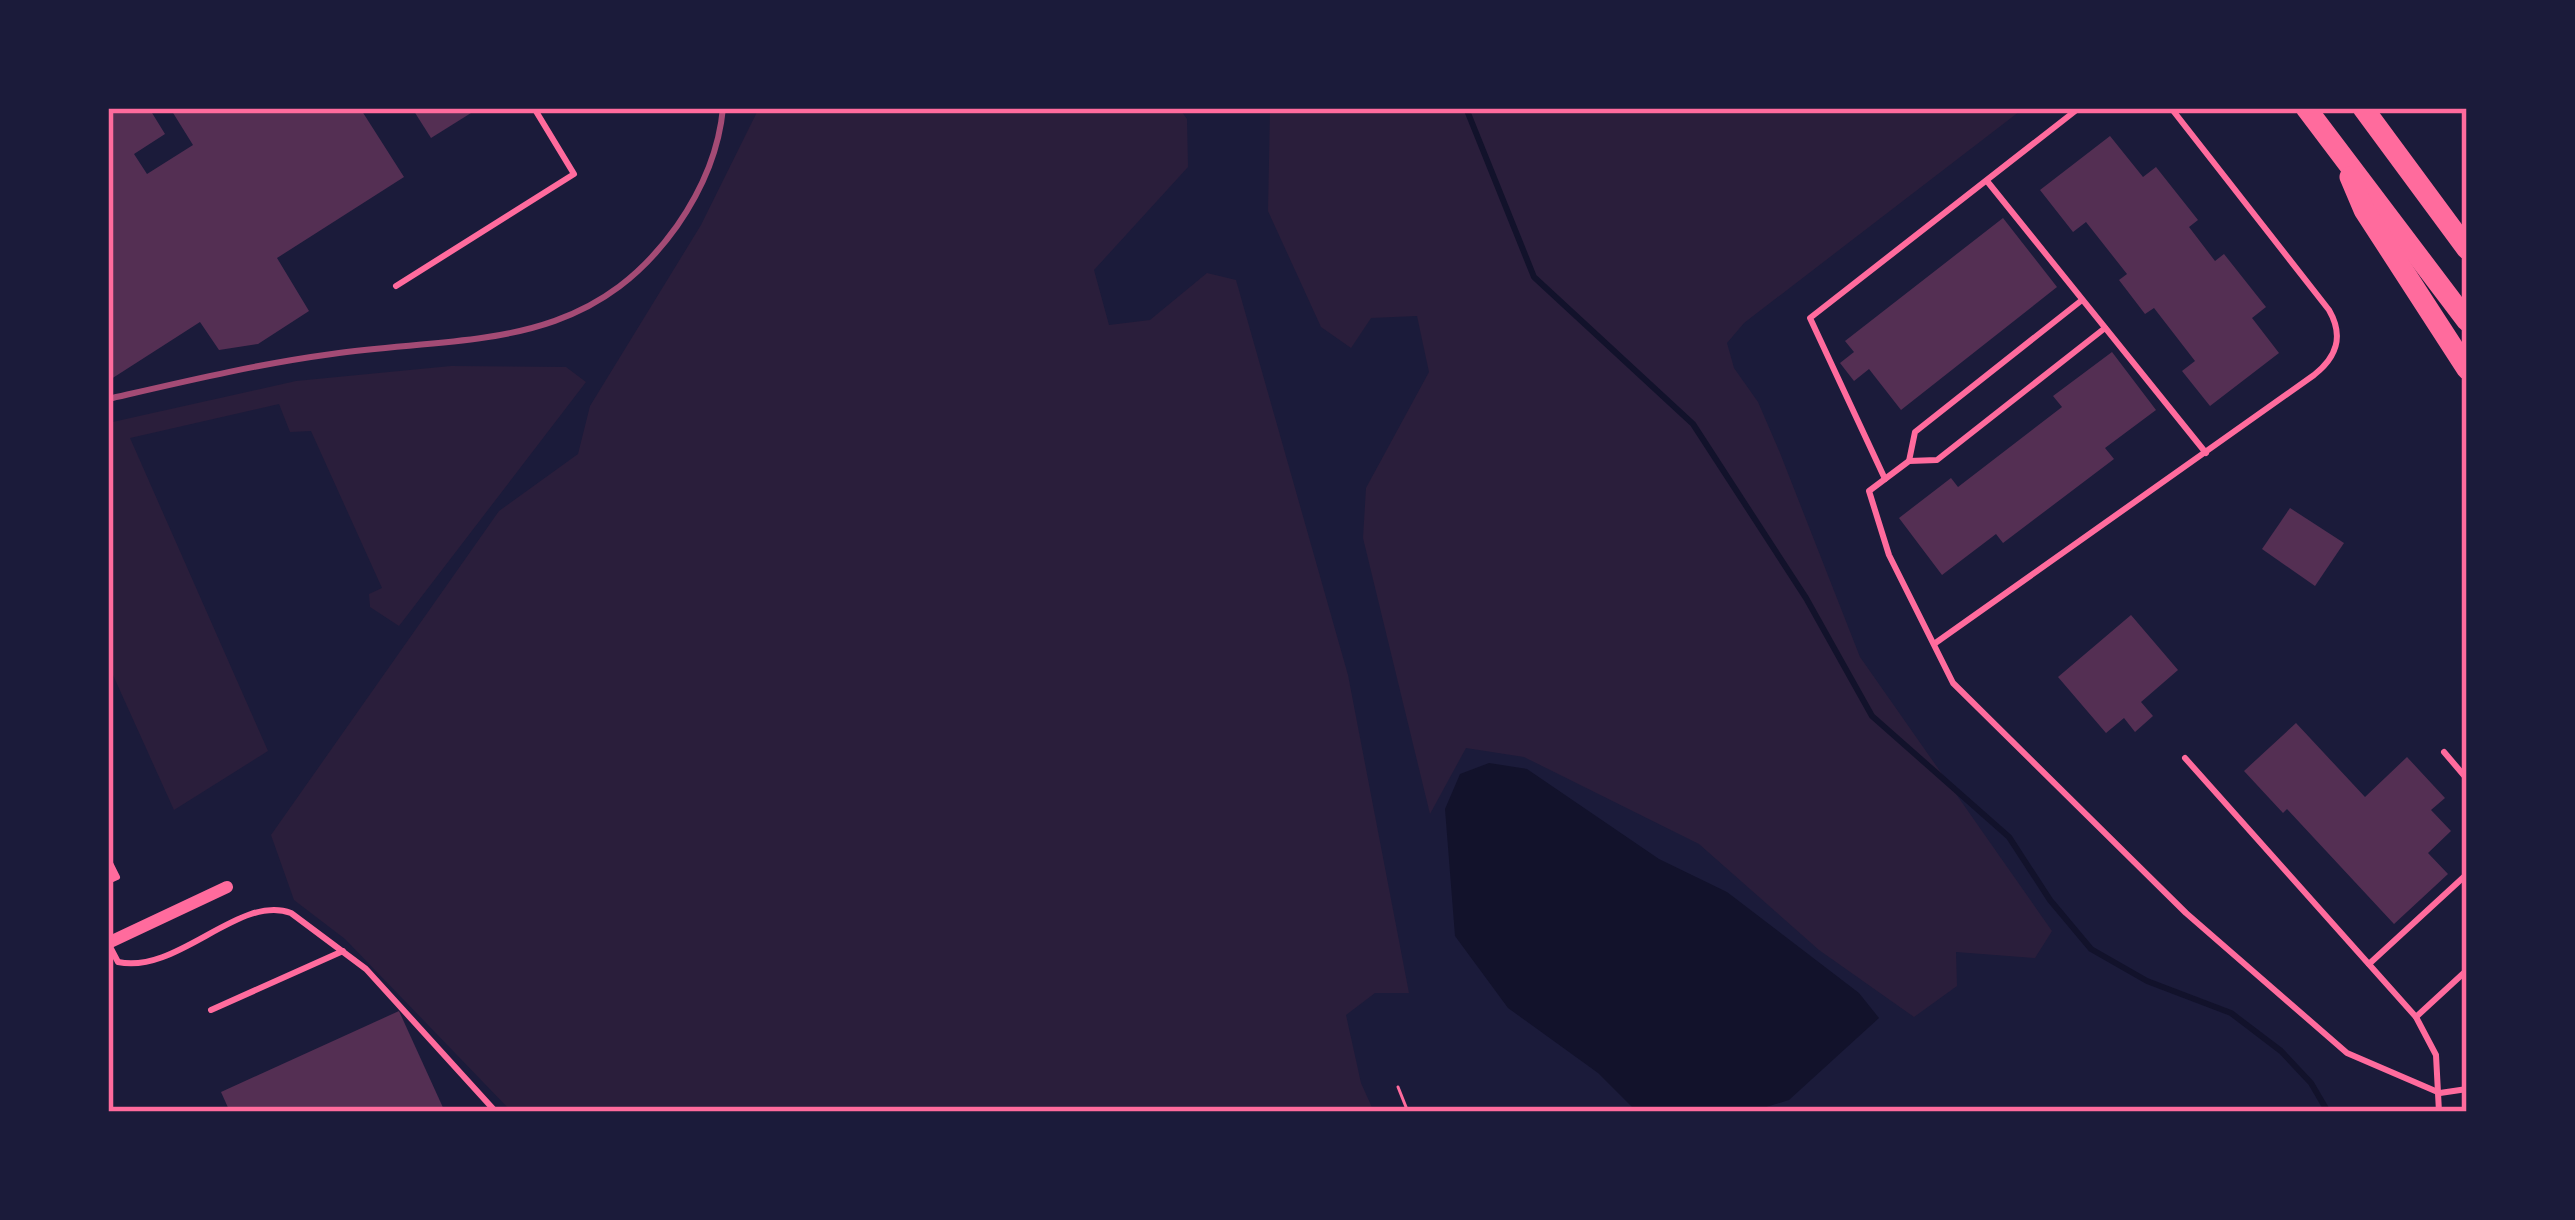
<svg xmlns="http://www.w3.org/2000/svg" width="2575" height="1220" font-family="'PT Sans Narrow',sans-serif">
<rect width="100%" height="100%" fill="#1b1b3a"/>
<g fill="#2a1e3b">
<polygon points="759,108 1179,108 1187,119 1188,167 1094,270 1109,325 1150,320 1207,273 1236,280 1348,675 1409,993 1375,993 1346,1015 1361,1083 1374,1112 512,1112 345,939 294,900 271,835 499,511 578,454 590,406 701,225"/>
<polygon points="1270,108 2024,108 1744,323 1727,343 1734,368 1758,402 1780,453 1860,657 2052,931 2035,958 1956,952 1957,986 1914,1017 1819,950 1699,844 1524,757 1466,748 1430,814 1363,538 1366,488 1429,372 1417,316 1371,318 1351,348 1321,327 1268,211"/>
<polygon points="451,366 566,367 586,382 399,626 370,607 369,594 382,588 311,431 290,432 279,404 130,438 268,751 174,810 108,664 108,423 296,381"/>
</g>
<polygon fill="#12122b" points="1489,763 1527,769 1659,859 1727,892 1859,993 1879,1018 1789,1100 1750,1112 1634,1109 1598,1073 1508,1008 1455,936 1445,809 1460,774"/>
<g fill="none" stroke-linecap="round" stroke-linejoin="round">
<polyline stroke="#12122b" stroke-width="6" points="1466,108 1534,277 1693,424 1806,598 1872,716 2009,837 2050,900 2091,949 2147,981 2231,1013 2281,1051 2311,1083 2328,1112"/>
</g>
<g fill="#542f53">
<polygon points="108,108 149,108 165,134 134,154 147,174 193,145 170,108 360,108 404,177 277,258 309,311 258,344 219,350 200,322 108,381"/>
<polygon points="412,108 479,108 431,138"/>
<polygon points="2110,136 2143,177 2156,167 2198,220 2189,227 2215,261 2224,254 2266,307 2252,318 2279,353 2210,406 2182,371 2195,361 2154,308 2145,314 2119,280 2127,274 2086,222 2073,232 2040,190"/>
<polygon points="2003,218 2057,287 1901,410 1869,369 1854,381 1840,363 1854,352 1845,341"/>
<polygon points="2112,352 2156,410 2105,448 2114,459 2003,543 1996,534 1942,575 1899,518 1951,478 1958,487 2062,407 2053,396"/>
<polygon points="2290,508 2344,543 2315,586 2262,549"/>
<polygon points="2131,615 2178,670 2141,702 2153,716 2135,732 2124,718 2106,733 2058,677"/>
<polygon points="2296,723 2365,797 2407,757 2445,798 2431,810 2451,831 2428,853 2448,874 2394,924 2287,809 2283,813 2244,771"/>
<polygon points="399,1011 445,1112 230,1112 221,1092"/>
</g>
<g fill="none" stroke-linecap="round" stroke-linejoin="round">
<polyline stroke="#ff6b9d" stroke-width="3" points="1398,1087 1408,1112"/>
<g stroke="#ff6b9d" stroke-width="6">
<polyline points="2079,108 1810,318 1885,479 1869,491 1889,555 1953,683 2186,913 2347,1053 2440,1093 2467,1089"/>
<polyline points="1987,181 2206,453"/>
<polyline points="396,286 574,174 534,108"/>
<polyline points="1909,461 1915,432 2082,300"/>
<polyline points="1885,479 1909,461 1937,460 2105,328"/>
<path d="M1934,644L2314,375C2337,357 2344,336 2329,310L2171,108"/>
<polyline points="2444,752 2467,779"/>
<polyline points="2185,758 2416,1017 2436,1055 2439,1112"/>
<polyline points="108,859 117,877 108,881"/>
<path d="M108,943L118,962C177,975 240,893 291,913L366,969L496,1112"/>
<polyline points="2369,964 2467,874"/>
<polyline points="211,1010 343,951"/>
<polyline points="2416,1017 2467,970"/>
</g>
<polyline stroke="#ff6b9d" stroke-width="12" points="108,943 227,887"/>
<g stroke="#ff6b9d" stroke-width="21">
<polyline points="2306,108 2467,321"/>
<polyline points="2363,108 2467,249"/>
<polyline points="2350,177 2364,210 2467,369"/>
</g>
<path stroke="#a44b75" stroke-width="6" d="M108,399C182,382 257,364 332,354C468,335 587,353 677,226C702,190 719,151 723,108"/>
</g>
<rect width="2575" height="1220" fill="none" stroke="#1b1b3a" stroke-width="222"/>
<rect x="111" y="111" width="2353" height="998" fill="none" stroke="#ff6b9d" stroke-width="4.5"/>
</svg>
